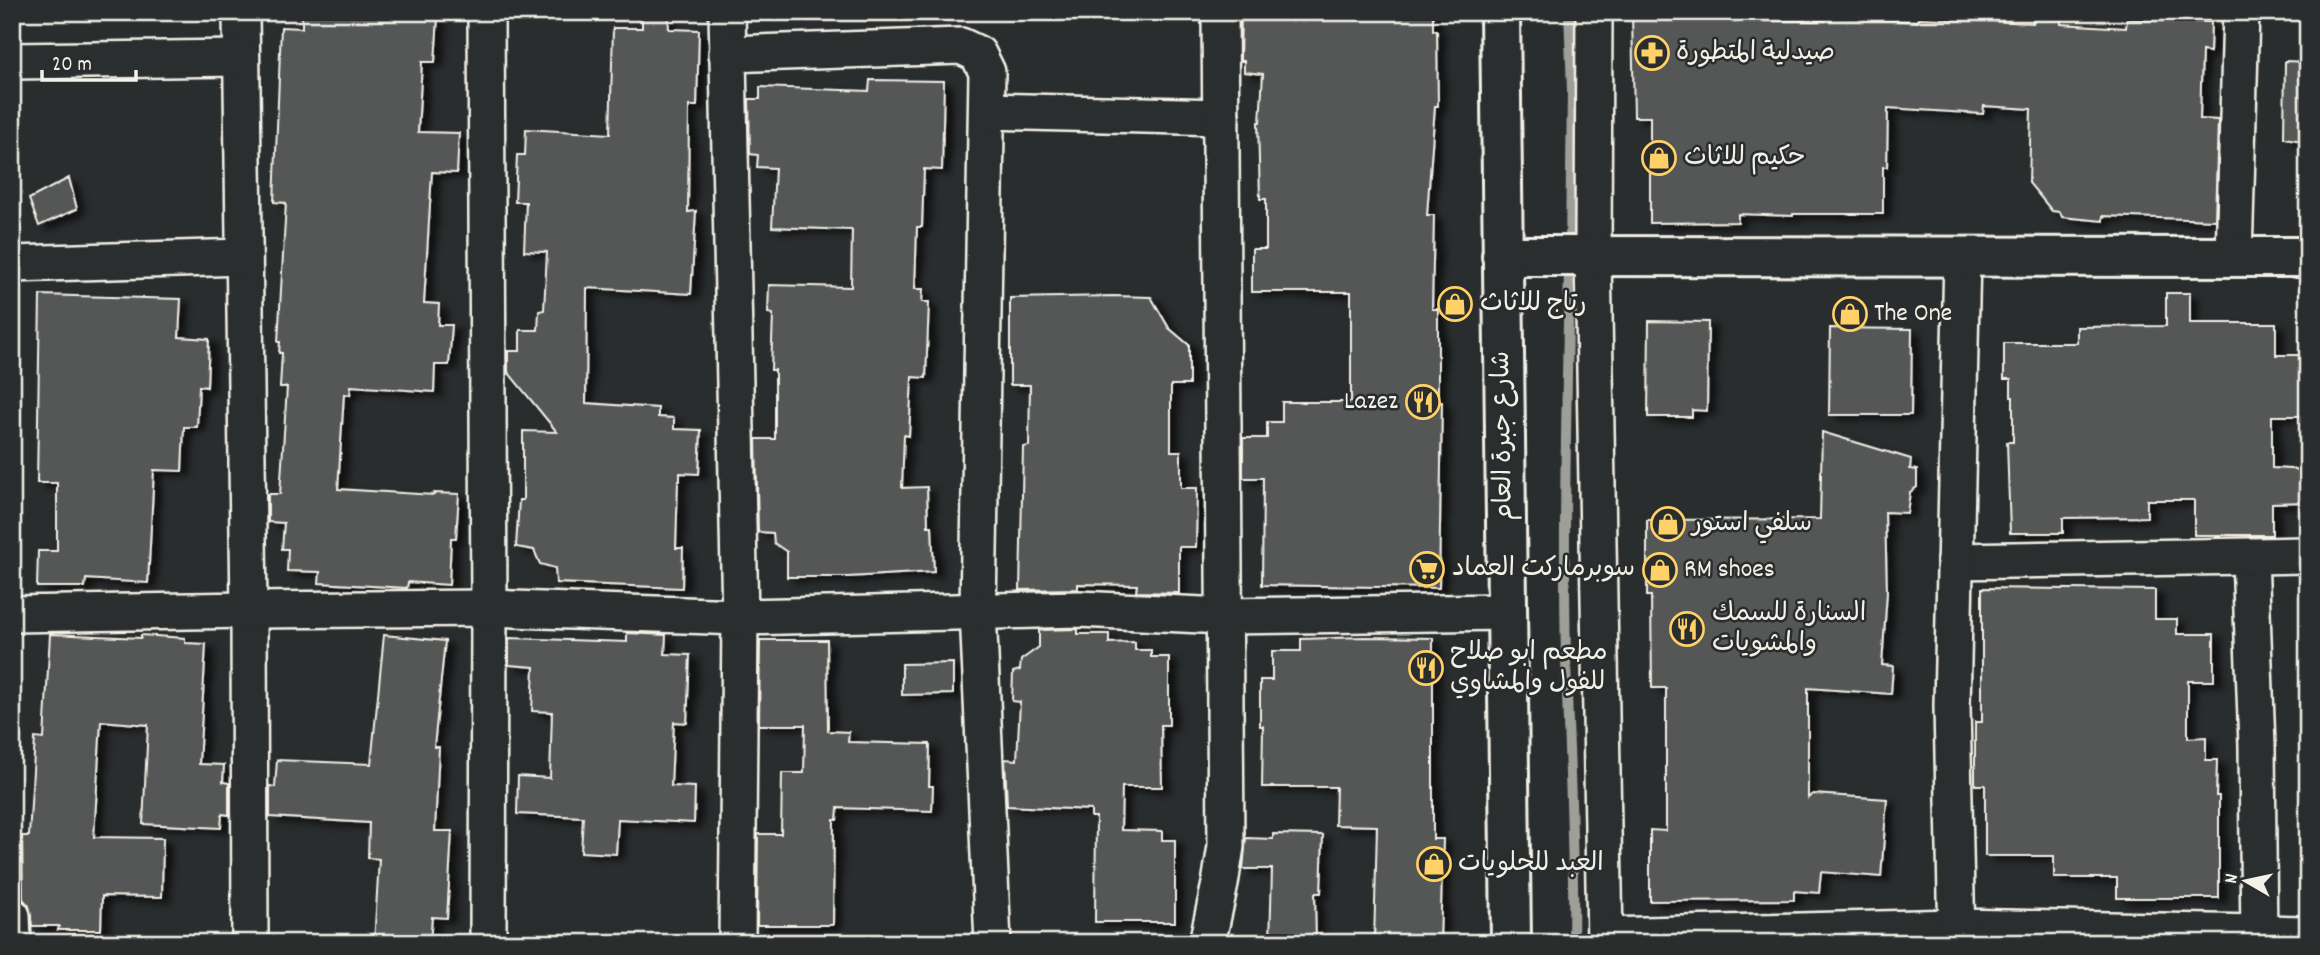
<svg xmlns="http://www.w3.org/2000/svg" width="2320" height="955" font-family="Dekko,'Playpen Sans Arabic',sans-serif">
<defs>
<filter id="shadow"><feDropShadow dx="8" dy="4.5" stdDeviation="3.5" flood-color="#0009"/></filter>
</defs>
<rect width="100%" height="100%" fill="#2a2d2e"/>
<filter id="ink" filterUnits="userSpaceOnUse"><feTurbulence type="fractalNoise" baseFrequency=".0143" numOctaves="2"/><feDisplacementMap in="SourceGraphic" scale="14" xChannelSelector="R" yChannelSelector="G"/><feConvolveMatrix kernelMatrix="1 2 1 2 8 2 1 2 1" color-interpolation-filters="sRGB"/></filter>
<g filter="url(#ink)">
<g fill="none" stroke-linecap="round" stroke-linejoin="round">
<g stroke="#9f9f9a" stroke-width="10">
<polyline points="1569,12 1572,90 1570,249"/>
<path d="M1569,265C1567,395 1563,526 1566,657C1568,752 1575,847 1573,943"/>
</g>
</g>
<g fill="#555756" stroke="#f4f1e8" stroke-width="2" filter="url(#shadow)">
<polygon points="302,12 347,12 438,17 435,62 422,62 418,132 459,133 457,173 432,172 424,303 439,304 438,325 452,325 449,365 435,365 434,392 351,386 350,395 344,394 338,489 434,495 434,493 459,494 456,538 451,538 449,585 408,582 407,588 319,583 320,572 287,571 288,549 282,549 284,523 268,522 268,494 280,494 287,387 280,387 282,353 279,353 280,342 278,342 286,203 274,202 281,27 302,28"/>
<polygon points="642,12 668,12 669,29 699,30 697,106 689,106 688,212 696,211 691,294 587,288 586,403 658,408 658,417 674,418 674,429 701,430 699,474 680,473 680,481 678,481 676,548 683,548 682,588 556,583 555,568 540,564 534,550 516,547 519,500 523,500 523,431 557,432 508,372 508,351 520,351 520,330 538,330 539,311 544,310 547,252 524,251 526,202 515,202 517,155 525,155 526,129 610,134 613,28 642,28"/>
<polygon points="1241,12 1433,12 1433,30 1437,30 1438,106 1435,106 1427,215 1434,215 1432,309 1438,309 1438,402 1442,402 1439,588 1262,585 1263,478 1243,478 1243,438 1267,438 1267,422 1282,422 1282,402 1351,402 1351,292 1252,292 1252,249 1266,249 1266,199 1260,199 1258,122 1260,122 1263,74 1244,72 1244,61 1240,61"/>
<polygon points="1632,12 1675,12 1675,20 1825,21 1825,16 1918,22 1919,18 2033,23 2033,18 2061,19 2061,24 2126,28 2127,19 2211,22 2210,52 2202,51 2200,119 2218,120 2215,220 2103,216 2103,221 2062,217 2060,212 2052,211 2029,183 2031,109 1984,106 1983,114 1888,108 1887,167 1883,167 1883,214 1793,214 1793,216 1738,214 1738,222 1650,223 1650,117 1634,117"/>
<polygon points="2285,61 2308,62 2308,142 2284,138"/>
<polygon points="870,80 944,81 942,170 924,169 922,227 917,227 915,289 923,289 922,302 929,302 926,378 912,377 909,436 904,435 902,488 927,487 928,526 932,526 934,572 848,577 787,577 787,552 774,543 773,533 758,532 756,439 775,439 775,370 771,370 773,314 768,313 769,285 851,287 852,230 772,227 775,168 757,167 758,155 750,154 749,99 760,99 760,87 869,91"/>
<polygon points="69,178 77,209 39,226 29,199"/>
<polygon points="2166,293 2190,293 2190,323 2276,323 2276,355 2308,355 2308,416 2272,416 2272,468 2308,470 2308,502 2272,503 2272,535 2194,535 2194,500 2147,500 2147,517 2063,518 2063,533 2010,533 2007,442 2013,442 2013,397 2011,397 2011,379 2004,379 2004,343 2077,343 2077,327 2166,326"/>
<polygon points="40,295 181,299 179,337 209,339 207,387 199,386 197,427 184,427 182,471 154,470 148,583 86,579 85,587 37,587 38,551 57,551 57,483 37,483"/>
<polygon points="1114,296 1151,297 1169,328 1189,345 1189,385 1171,385 1171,451 1181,451 1181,488 1197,488 1196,547 1179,547 1179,593 1136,592 1137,585 1078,584 1078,589 1020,590 1023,447 1029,446 1030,385 1010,385 1010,298"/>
<polygon points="1649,321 1708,322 1707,411 1692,410 1692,417 1648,417"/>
<polygon points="1830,328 1912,329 1911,415 1829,415"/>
<polygon points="1822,432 1911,459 1910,469 1917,470 1917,487 1910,492 1907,513 1885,512 1887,592 1882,665 1893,666 1891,694 1808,688 1808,798 1813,794 1887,799 1881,877 1821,872 1819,893 1794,891 1794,900 1650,901 1650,830 1666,831 1666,688 1652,688 1651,596 1647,596 1647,520 1820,519"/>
<polygon points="1982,588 2155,590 2155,619 2177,619 2177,634 2214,634 2214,681 2188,681 2188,738 2206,737 2206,760 2217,760 2216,796 2219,796 2219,898 2117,898 2117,878 2054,878 2054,856 1985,856 1985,785 1975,785 1975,722 1982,722"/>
<polygon points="1078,629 1078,634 1109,634 1109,643 1135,642 1135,650 1151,650 1151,657 1169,657 1169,725 1161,725 1162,787 1122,787 1121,830 1162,831 1162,840 1175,840 1175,922 1095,922 1096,817 1091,817 1091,810 1007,806 1005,759 1017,760 1020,702 1012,701 1013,672 1020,670 1021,660 1039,647 1039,630"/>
<polygon points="627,633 666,635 665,654 690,655 687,723 674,722 671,786 695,787 694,823 618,819 616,854 581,852 583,817 517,814 518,776 550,778 552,712 532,711 534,667 509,665 509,638 627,642"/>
<polygon points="50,634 141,638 141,635 185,638 185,643 206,644 199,764 224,765 223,782 229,783 229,815 222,814 221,828 143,824 148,725 101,721 94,837 163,838 162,897 102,896 101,930 58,930 59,926 32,926 29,906 23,899 22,836 29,836 35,738 44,739"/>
<polygon points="384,635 445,641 434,747 439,747 435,831 452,831 447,918 432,917 430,943 374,943 379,859 368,858 369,823 270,817 270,786 275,787 277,760 371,764"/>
<polygon points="1365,637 1433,638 1433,839 1443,839 1440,943 1374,943 1377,826 1335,825 1336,787 1262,787 1263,726 1260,726 1260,680 1272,680 1272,651 1301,651 1301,639"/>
<polygon points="760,640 827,640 828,731 849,732 848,742 930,744 929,786 933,786 932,811 838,808 837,820 834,820 833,925 757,925 758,834 781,834 782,773 804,773 805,725 759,725"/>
<polygon points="953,663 953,694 902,695 902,664"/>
<polygon points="1273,834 1323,835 1321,893 1315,893 1316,943 1270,943 1272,869 1243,869 1246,838 1273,839"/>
</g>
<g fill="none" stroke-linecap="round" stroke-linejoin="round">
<g stroke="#f4f1e8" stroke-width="40">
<g id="minor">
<polyline points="241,12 249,610 250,943"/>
<polyline points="486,12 489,608 488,943"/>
<polyline points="727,12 740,617 737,943"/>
<polyline points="1594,12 1593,256 1605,943"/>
<polyline points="727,54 961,46 978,54 987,72 978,611 993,943"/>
<polyline points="12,61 241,58"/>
<polyline points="987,111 1221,117"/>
<polyline points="2234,257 2241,12"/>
<polyline points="12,264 244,257"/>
<polyline points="2250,557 2257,746 2259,943"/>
<polyline points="1955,561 2308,555"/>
<polyline points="12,614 249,610 489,608 740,617 1079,609 1223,616 1506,612"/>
<polyline points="12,916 13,943"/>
<polyline points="1605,936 1957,927 2308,934"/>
<polyline points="1207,943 1220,884 1226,846 1220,12"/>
<polyline points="1957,943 1952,706 1962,256"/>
</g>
</g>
<g stroke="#f4f1e8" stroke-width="44">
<polyline id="tertiary" points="1502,256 2308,257"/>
</g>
<g stroke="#f4f1e8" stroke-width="44">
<polyline id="secondary" points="1500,12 1511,943"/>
</g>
<use href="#minor" stroke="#2a2d2e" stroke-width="35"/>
<use href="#tertiary" stroke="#2a2d2e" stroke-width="38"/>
<use href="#secondary" stroke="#2a2d2e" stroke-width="38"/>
</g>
</g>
<defs>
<g id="pharmacy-ring" transform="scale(1.75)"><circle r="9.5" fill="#2a2d2e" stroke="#ffd166" stroke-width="1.5"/><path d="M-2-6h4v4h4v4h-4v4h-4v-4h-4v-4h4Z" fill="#ffd166"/></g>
<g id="shop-ring" transform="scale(1.75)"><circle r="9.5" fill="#2a2d2e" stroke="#ffd166" stroke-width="1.5"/><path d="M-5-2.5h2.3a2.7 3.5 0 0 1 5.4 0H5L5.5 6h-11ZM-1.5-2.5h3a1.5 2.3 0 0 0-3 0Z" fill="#ffd166"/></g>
<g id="restaurant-ring" transform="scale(1.75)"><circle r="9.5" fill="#2a2d2e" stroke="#ffd166" stroke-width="1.5"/><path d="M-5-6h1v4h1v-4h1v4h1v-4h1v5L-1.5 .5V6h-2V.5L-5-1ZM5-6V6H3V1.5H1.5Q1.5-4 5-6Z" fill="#ffd166"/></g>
<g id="supermarket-ring" transform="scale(1.75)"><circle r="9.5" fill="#2a2d2e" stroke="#ffd166" stroke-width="1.5"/><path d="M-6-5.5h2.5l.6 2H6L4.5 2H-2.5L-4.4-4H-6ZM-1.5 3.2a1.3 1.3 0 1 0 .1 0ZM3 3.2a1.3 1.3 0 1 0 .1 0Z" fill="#ffd166"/></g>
</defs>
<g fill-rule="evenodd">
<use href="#pharmacy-ring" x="1652" y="53"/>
<use href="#shop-ring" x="1659" y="158"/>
<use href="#shop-ring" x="1455" y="304"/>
<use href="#shop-ring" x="1850" y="314"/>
<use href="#restaurant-ring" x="1423" y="402"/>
<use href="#shop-ring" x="1668" y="524"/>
<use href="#supermarket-ring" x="1427" y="569"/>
<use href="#shop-ring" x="1660" y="570"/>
<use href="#restaurant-ring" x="1687" y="629"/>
<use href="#restaurant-ring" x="1426" y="668"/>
<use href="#shop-ring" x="1434" y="864"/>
</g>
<g text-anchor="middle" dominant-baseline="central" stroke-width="5" stroke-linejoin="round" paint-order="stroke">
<g font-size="26" fill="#f4f1e8" stroke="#2a2d2e" text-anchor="start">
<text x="1676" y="53">صيدلية المتطورة</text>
<text x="1684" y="158">حكيم للاثاث</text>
<text x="1480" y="304">رتاج للاثاث</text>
<text x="1874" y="314">The One</text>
<text x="1398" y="402" text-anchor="end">Lazez</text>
<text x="1692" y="524">سلفي استور</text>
<text x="1452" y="569">سوبرماركت العماد</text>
<text x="1684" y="570">RM shoes</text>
<text x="1712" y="614">السنارة للسمك<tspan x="1712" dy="30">والمشويات</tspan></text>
<text x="1450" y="653">مطعم ابو صلاح<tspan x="1450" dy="30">للفول والمشاوي</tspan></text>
<text x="1458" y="864">العبد للحلويات</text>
</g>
<g font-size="26" fill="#f4f1e8" stroke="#2a2d2e">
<text transform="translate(1504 436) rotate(-91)">شارع جبرة العام</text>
</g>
</g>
<rect width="2320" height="955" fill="none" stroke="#2a2d2e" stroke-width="42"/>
<rect x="21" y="21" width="2278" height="913" fill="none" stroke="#f4f1e8" stroke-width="2.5" filter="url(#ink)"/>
<g transform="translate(2246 881) rotate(279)" stroke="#2a2d2e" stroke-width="5" paint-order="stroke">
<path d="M0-5L12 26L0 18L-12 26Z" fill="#f4f1e8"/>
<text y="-10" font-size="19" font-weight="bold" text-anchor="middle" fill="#f4f1e8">N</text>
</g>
<path d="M42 70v10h94v-10" fill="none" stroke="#f4f1e8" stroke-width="3.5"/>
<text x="52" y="70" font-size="21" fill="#f4f1e8" stroke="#2a2d2e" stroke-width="5" paint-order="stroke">20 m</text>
</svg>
